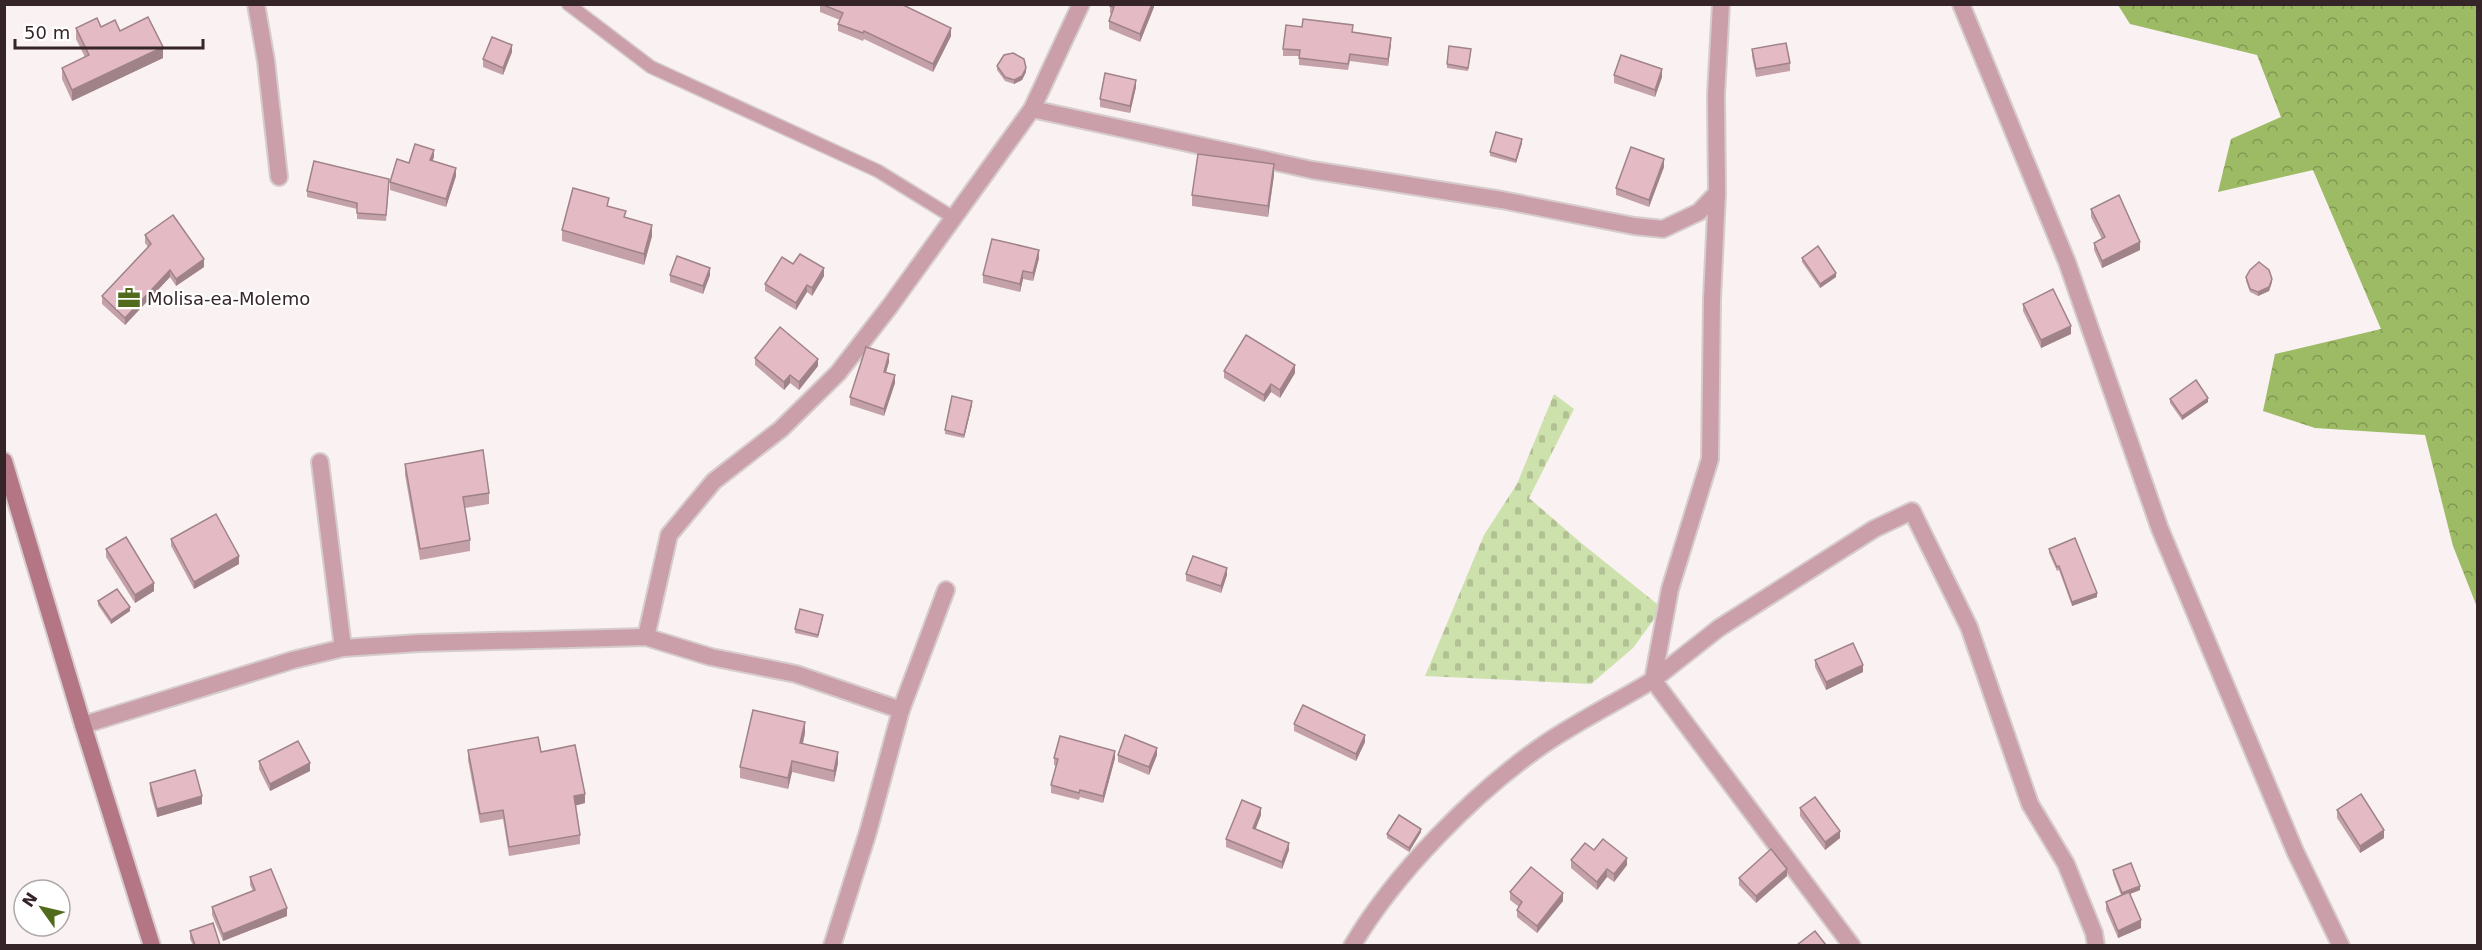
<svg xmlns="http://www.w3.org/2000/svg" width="2482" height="950" font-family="'DejaVu Sans',sans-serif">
<defs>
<pattern id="forest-crowns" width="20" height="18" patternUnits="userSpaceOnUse" patternTransform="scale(1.5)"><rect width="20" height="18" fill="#9dbb64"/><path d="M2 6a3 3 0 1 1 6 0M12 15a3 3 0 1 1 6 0" fill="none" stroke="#819852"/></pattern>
<pattern id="cemetery-stones" width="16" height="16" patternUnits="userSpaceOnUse" patternTransform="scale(1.5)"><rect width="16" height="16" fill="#cde1ac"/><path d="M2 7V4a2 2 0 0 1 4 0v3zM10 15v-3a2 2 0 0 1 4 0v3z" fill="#b1c194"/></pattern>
</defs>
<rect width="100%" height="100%" fill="#f9f1f2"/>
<polygon fill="url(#forest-crowns)" points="2118,5 2477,5 2477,607 2453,546 2425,435 2315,428 2263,411 2275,354 2381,329 2313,170 2218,192 2231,139 2281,117 2257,55 2130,24"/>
<polygon fill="url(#cemetery-stones)" points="1554,394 1574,409 1529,498 1580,542 1662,608 1633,648 1591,684 1425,676 1484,535 1517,484"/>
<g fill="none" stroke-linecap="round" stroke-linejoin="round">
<g stroke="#d6ccce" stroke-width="15">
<polyline id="service" points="568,4 651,67 878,171 954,218"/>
</g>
<g stroke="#d6ccce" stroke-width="20">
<g id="minor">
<polyline points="256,4 266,61 279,177"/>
<polyline points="1961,4 2067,262 2160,529 2295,851 2341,946"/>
<polyline points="1032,109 1312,170 1502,200 1634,226 1663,229 1699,212 1717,193"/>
<polyline points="320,462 343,648"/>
<polyline points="646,637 669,535 714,481 781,429 838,373 890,306 1032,109 1081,4"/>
<polyline points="83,725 293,660 343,648 419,643 646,637 711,657 796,674 901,710"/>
<polyline points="832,946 868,832 901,710 946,590"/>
<path d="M1352,946C1395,873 1474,793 1543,745C1578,721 1617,702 1653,680L1670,589L1710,459L1712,299L1717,193L1716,95L1721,4"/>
<polyline points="1852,946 1653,680 1719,628 1874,529 1912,511 1969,627 2030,804 2066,864 2094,933 2096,946"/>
</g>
</g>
<g stroke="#d6ccce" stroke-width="20">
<polyline id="secondary" points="4,461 83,725 152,946"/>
</g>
<use href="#service" stroke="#cb9fa9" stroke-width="12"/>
<use href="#minor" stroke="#cb9fa9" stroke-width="16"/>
<use href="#secondary" stroke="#b47685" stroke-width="16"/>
</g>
<g fill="#c4a1a9">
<polygon points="820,4 951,36 933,72 864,39 863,41 838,31 838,24 840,20 820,12"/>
<polygon points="1154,4 1154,7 1140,42 1109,29 1109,21 1112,14 1110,13 1110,6"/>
<polygon points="101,27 120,31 163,58 72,101 62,79 62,68 85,57 76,39 76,28"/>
<polygon points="1353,32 1391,44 1388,66 1350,61 1348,70 1299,65 1299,56 1283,56 1283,49"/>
<polygon points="1752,49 1790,63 1790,71 1756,77 1752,56"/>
<polygon points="512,52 503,75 483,67 483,59"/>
<polygon points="1471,52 1468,71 1447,68 1447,64"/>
<polygon points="997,66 1026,72 1022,80 1014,84 1005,81 997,70"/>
<polygon points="1614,75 1662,77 1655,97 1614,83"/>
<polygon points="1136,87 1130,113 1100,107 1100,99"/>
<polygon points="1522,143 1516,163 1490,156 1490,152"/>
<polygon points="434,157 432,161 456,176 446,207 390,190 390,182 409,163"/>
<polygon points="1664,167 1649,207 1616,195 1616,188"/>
<polygon points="1274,175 1268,217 1192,206 1192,195"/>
<polygon points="389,185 386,221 357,219 357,209 307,197 307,191"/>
<polygon points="609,206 652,236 644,265 562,241 562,230"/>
<polygon points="2091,209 2140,250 2102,268 2094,250 2094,243 2102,239 2091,217"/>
<polygon points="145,235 204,267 176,286 170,277 125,325 102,304 102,296 148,247 145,243"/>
<polygon points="1039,258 1033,281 1023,279 1020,292 983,283 983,275"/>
<polygon points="1802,258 1836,277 1820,288 1802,262"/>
<polygon points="793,264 824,276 812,296 807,292 796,310 765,291 765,284"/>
<polygon points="670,275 710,275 703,294 670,282"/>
<polygon points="2246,277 2272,282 2269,291 2258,296 2250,292 2246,281"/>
<polygon points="2023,304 2071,334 2041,348 2023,311"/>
<polygon points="755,358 818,366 799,390 790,383 784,390 755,365"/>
<polygon points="889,362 886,372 895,383 884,416 850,405 850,397"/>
<polygon points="1224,371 1295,373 1280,398 1271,392 1264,402 1224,378"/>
<polygon points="2170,399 2208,402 2182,420 2170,403"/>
<polygon points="972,405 964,438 945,434 945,430"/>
<polygon points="405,464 489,493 489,504 465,508 470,540 470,551 420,560 405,475"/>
<polygon points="171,539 239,564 194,589 171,546"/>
<polygon points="106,549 154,591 135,603 106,557"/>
<polygon points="2049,549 2097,597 2072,606 2059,570 2057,571 2049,553"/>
<polygon points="1186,574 1227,575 1221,593 1186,581"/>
<polygon points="98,601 130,611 111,624 98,605"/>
<polygon points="823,618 818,638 795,633 795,629"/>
<polygon points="1815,660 1863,672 1826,690 1815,667"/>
<polygon points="1294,724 1365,742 1356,761 1294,731"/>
<polygon points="805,733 803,744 838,763 834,782 792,772 788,789 740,778 740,767"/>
<polygon points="468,750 541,752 585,803 576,805 580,835 580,844 509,856 503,819 480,823 468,760"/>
<polygon points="1118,755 1157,755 1149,775 1118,762"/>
<polygon points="1054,758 1115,758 1103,803 1080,797 1079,800 1051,793 1051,785 1056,766 1054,765"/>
<polygon points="259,761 310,771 270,791 259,769"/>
<polygon points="150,783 202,804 157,817 150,791"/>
<polygon points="1800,808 1840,838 1825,850 1800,816"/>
<polygon points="2337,810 2384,838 2360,853 2337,818"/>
<polygon points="1261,815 1255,829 1289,850 1282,869 1226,847 1226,839"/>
<polygon points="1421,832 1409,852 1387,838 1387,834"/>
<polygon points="1594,850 1627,865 1614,882 1607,877 1597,890 1571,868 1571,860"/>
<polygon points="2113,870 2140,890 2130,894 2141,928 2118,938 2106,910 2106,902 2121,895 2113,874"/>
<polygon points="1787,876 1756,903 1739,885 1739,878"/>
<polygon points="250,877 287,916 223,941 212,915 212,907 253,891 250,885"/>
<polygon points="1510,892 1563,901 1537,933 1517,917 1517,910 1519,907 1510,900"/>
<polygon points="190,931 220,945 193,945 190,939"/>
</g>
<g fill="#a08389">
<polygon points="1152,4 1154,4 1154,7 1140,42 1140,34"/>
<polygon points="951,28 951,36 933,72 933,64"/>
<polygon points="1391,38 1391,44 1388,66 1388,59"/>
<polygon points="512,45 512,52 503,75 503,68"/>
<polygon points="163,47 163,58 72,101 72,90"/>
<polygon points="1026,68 1026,72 1022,80 1014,84 1014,80"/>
<polygon points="1662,69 1662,77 1655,97 1655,90"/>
<polygon points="1136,80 1136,87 1130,113 1130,106"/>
<polygon points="1522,139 1522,143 1516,163 1516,160"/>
<polygon points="434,150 434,157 430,168 430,160"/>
<polygon points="1664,159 1664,167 1649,207 1649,200"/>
<polygon points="1274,164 1274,175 1268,217 1268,206"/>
<polygon points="456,168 456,176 446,207 446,199"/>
<polygon points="652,225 652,236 644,265 644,254"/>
<polygon points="2140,242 2140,250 2102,268 2102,261"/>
<polygon points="1039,250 1039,258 1033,281 1033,273"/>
<polygon points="204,259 204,267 176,286 176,279"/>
<polygon points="710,268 710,275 703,294 703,286"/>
<polygon points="824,268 824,276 812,296 812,288"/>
<polygon points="170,270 170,277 125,325 125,318"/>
<polygon points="1023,271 1023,279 1020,292 1020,284"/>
<polygon points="1836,273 1836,277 1820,288 1820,284"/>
<polygon points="2272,279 2272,282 2269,291 2258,296 2258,292"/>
<polygon points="807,285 807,292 796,310 796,303"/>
<polygon points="2071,326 2071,334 2041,348 2041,340"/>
<polygon points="889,354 889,362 884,379 884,372"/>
<polygon points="818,359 818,366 799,390 799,382"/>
<polygon points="1295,365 1295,373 1280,398 1280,390"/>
<polygon points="790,375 790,383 784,390 784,382"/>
<polygon points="895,375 895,383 884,416 884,409"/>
<polygon points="1271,384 1271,392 1264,402 1264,395"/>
<polygon points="2208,398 2208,402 2182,420 2182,416"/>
<polygon points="972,401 972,405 964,438 964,435"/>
<polygon points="239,556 239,564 194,589 194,582"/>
<polygon points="1227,568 1227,575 1221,593 1221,586"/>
<polygon points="154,583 154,591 135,603 135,595"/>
<polygon points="2097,593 2097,597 2072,606 2072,602"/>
<polygon points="130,607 130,611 111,624 111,620"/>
<polygon points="1863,665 1863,672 1826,690 1826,682"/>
<polygon points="805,722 805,733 800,754 800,743"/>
<polygon points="1365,735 1365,742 1356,761 1356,754"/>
<polygon points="1157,748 1157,755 1149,775 1149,767"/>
<polygon points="1115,751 1115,758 1103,803 1103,796"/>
<polygon points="838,752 838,763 834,782 834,771"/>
<polygon points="792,761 792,772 788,789 788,778"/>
<polygon points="310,763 310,771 270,791 270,784"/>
<polygon points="585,794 585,803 574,806 574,796"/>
<polygon points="202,796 202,804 157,817 157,809"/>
<polygon points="1261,808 1261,815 1253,836 1253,828"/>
<polygon points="1421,829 1421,832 1409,852 1409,848"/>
<polygon points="2384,830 2384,838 2360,853 2360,846"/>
<polygon points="1840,831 1840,838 1825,850 1825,842"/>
<polygon points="1289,843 1289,850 1282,869 1282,862"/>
<polygon points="1627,858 1627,865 1614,882 1614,874"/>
<polygon points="1607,869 1607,877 1597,890 1597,882"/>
<polygon points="1787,869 1787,876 1756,903 1756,896"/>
<polygon points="2140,886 2140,890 2122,897 2122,893"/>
<polygon points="1563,893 1563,901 1537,933 1537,926"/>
<polygon points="287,908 287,916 223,941 223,934"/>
<polygon points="2141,920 2141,928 2118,938 2118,931"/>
</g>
<g fill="#e4bbc4" stroke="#a08389" stroke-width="1.5">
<polygon points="821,4 901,4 951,28 933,64 864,31 863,33 838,24 843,13"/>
<polygon points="1111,4 1152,4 1140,34 1109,21 1114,7 1110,6"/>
<polygon points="148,17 163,47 72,90 62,68 89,55 76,28 97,18 101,27 115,20 120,31"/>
<polygon points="1303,19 1353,25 1352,32 1391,38 1388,59 1350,54 1348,64 1299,58 1300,50 1283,49 1286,25 1302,27"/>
<polygon points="492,37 512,45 503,68 483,59"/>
<polygon points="1786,43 1790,63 1756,69 1752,49"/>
<polygon points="1449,46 1471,49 1468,68 1447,64"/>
<polygon points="1013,53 1024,59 1026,68 1022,76 1014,80 1005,77 997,66 1004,55"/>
<polygon points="1621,55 1662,69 1655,90 1614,75"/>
<polygon points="1105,73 1136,80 1130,106 1100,99"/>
<polygon points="1496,132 1522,139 1516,160 1490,152"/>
<polygon points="415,144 434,150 430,160 456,168 446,199 390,182 397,159 409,163"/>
<polygon points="1631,147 1664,159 1649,200 1616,188"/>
<polygon points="1198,154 1274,164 1268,206 1192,195"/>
<polygon points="314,161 389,179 386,215 357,213 357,203 307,191"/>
<polygon points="573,188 609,198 607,206 626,211 624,217 652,225 644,254 562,230"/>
<polygon points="2119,195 2140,242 2102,261 2094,243 2105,237 2091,209"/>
<polygon points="173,215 204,259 176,279 170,270 125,318 102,296 151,244 145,235"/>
<polygon points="992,239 1039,250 1033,273 1023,271 1020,284 983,275"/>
<polygon points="1818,246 1836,273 1820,284 1802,258"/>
<polygon points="800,254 824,268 812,288 807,285 796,303 765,284 782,257 793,264"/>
<polygon points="677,256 710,268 703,286 670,275"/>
<polygon points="2259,262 2269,270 2272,279 2269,287 2258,292 2250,289 2246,277 2250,270"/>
<polygon points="2053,289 2071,326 2041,340 2023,304"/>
<polygon points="780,327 818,359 799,382 790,375 784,382 755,358"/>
<polygon points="1246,335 1295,365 1280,390 1271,384 1264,395 1224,371"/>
<polygon points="866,347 889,354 884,372 895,375 884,409 850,397"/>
<polygon points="2196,380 2208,398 2182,416 2170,399"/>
<polygon points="952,396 972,401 964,435 945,430"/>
<polygon points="483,450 489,493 463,497 470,540 420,549 405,464"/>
<polygon points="216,514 239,556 194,582 171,539"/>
<polygon points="126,537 154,583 135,595 106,549"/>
<polygon points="2075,538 2097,593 2072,602 2059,566 2057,567 2049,549"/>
<polygon points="1193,556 1227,568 1221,586 1186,574"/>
<polygon points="117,589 130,607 111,620 98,601"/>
<polygon points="800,609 823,615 818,635 795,629"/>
<polygon points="1853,643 1863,665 1826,682 1815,660"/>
<polygon points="1303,705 1365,735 1356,754 1294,724"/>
<polygon points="753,710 805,722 800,743 838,752 834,771 792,761 788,778 740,767"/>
<polygon points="1125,735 1157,748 1149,767 1118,755"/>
<polygon points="1060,736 1115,751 1103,796 1080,790 1079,793 1051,785 1058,759 1054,758"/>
<polygon points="538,737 541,752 575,745 585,794 574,796 580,835 509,847 503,810 480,814 468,750"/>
<polygon points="298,741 310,763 270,784 259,761"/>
<polygon points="195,770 202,796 157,809 150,783"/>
<polygon points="2361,794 2384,830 2360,846 2337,810"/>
<polygon points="1815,797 1840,831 1825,842 1800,808"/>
<polygon points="1242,800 1261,808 1253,828 1289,843 1282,862 1226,839"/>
<polygon points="1399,815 1421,829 1409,848 1387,834"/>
<polygon points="1603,839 1627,858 1614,874 1607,869 1597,882 1571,860 1585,843 1594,850"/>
<polygon points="1771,849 1787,869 1756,896 1739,878"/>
<polygon points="2131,863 2140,886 2122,893 2113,870"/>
<polygon points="1531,867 1563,893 1537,926 1517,910 1522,902 1510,892"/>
<polygon points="271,869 287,908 223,934 212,907 255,890 250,877"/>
<polygon points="2129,892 2141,920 2118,931 2106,902"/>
<polygon points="213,923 220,945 195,945 190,931"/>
<polygon points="1815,931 1826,945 1797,945"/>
</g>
<defs>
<g id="office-bare" transform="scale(1.8)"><path d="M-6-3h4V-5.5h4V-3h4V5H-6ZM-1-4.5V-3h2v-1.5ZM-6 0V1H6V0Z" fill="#526a1b" stroke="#fff" stroke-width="2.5" paint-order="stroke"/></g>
</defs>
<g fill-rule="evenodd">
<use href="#office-bare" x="129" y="298"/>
</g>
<g text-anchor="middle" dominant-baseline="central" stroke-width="4.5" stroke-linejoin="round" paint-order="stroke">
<g font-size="18" fill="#352529" stroke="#fff" text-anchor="start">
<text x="147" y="298">Molisa-ea-Molemo</text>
</g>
</g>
<rect width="2482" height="950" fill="none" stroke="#352529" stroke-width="12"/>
<g transform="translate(42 908) rotate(304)"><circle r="28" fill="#ffffff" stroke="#aea8a9" stroke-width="1.5"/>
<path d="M0-4.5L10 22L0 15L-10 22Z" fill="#526a1b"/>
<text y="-9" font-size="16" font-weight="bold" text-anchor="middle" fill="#352529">N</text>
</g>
<path d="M15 39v9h188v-9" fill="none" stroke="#352529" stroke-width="3"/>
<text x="24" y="39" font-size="18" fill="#352529" stroke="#ffffff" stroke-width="4.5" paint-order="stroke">50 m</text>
</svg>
